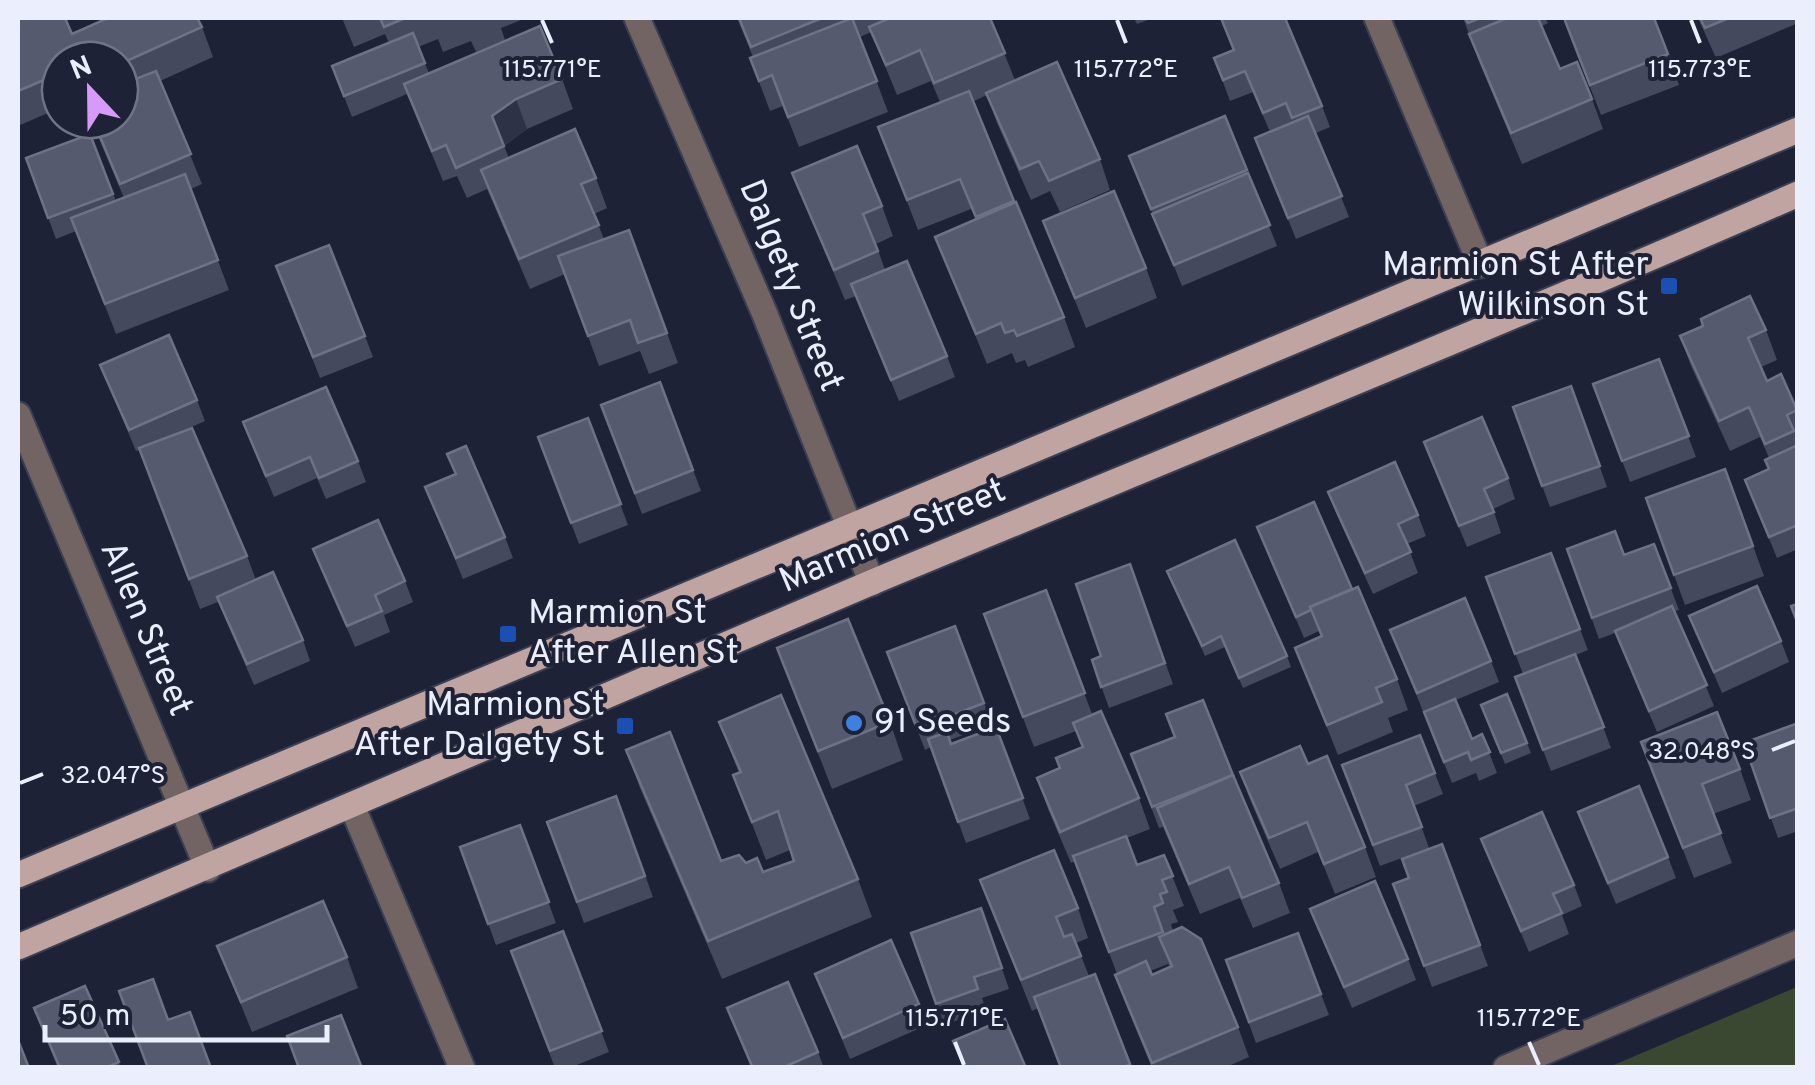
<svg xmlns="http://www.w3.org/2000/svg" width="1815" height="1085" font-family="Overpass,sans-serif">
<rect width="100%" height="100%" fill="#1e2236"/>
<polygon fill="#3b4831" points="1797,987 1797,1067 1609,1067"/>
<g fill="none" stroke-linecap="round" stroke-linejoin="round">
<g stroke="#3b3f52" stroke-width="29">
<g id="minor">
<polyline points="637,18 764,312 872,583"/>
<polyline points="1377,18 1481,265"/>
<polyline points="18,415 208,869"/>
<polyline points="352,806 462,1068"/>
<polyline points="1506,1068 1798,943"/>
</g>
</g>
<g stroke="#3b3f52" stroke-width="29">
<g id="major">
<polyline points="18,875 1798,130"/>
<path d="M18,947C304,826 588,701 875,581C1183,453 1492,328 1798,194"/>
</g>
</g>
<use href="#minor" stroke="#716462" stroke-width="25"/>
<use href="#major" stroke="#c0a4a1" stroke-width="25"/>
</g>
<g fill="#44495e" fill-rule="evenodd">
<polygon points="18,18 72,34 202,27 213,57 160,81 202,184 191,189 229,290 116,334 76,231 56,239 26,158 90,134 116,201 124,198 91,120 120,120 120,60 60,60 60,120 73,120 61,125 55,110 18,126"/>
<polygon points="342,18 526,18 501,28 505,40 476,52 471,41 443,52 438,39 418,47 429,73 562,79 573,109 527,129 504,146 509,158 596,178 607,208 594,214 604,239 667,333 678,363 649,374 640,351 599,366 565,274 530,289 487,189 467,198 457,176 443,181 407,94 352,117 332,66 389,43 385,34 354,47"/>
<polygon points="737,18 990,18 1015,80 1100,159 1110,190 1060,212 1050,191 1031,200 997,123 987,95 974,101 1015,203 1064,317 1075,347 1028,367 1025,360 1016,363 1012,353 987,364 935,237 976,220 971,209 918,230 878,127 940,102 931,81 897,95 871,32 860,37 888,112 799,147 783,106 770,111 750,58 753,57"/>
<polygon points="1134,18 1153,18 1137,24"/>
<polygon points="1220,18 1322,106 1330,127 1316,133 1349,217 1296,239 1255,138 1270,132 1253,92 1230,101 1214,58 1233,51"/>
<polygon points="1463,18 1545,18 1548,23 1542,26 1560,69 1592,99 1603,129 1522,164 1480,64"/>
<polygon points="1563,18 1654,18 1679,85 1601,115"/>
<polygon points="1698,18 1797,18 1798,23 1716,58"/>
<polygon points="1225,116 1277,246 1182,286 1129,156"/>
<polygon points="792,173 882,206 893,236 876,244 885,270 947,356 955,377 899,401 856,296 845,300"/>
<polygon points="1043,221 1146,268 1157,298 1086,328"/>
<polygon points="276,266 365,336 373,357 320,378"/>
<polygon points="1766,330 1777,360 1761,367 1767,381 1798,410 1798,549 1777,558 1745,480 1769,470 1765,460 1769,458 1760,437 1730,451 1691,366 1680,336"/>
<polygon points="1659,359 1696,457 1630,482 1593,384"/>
<polygon points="100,365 197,400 205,421 178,433 247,556 256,580 303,640 310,661 254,685 218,602 200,609 140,450 136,451"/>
<polygon points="660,382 701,491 642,514 601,405"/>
<polygon points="1571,386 1607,487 1550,507 1513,407"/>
<polygon points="588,418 628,525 579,544 538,437"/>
<polygon points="243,422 358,461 366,482 326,499 317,478 274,497"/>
<polygon points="1424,442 1508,478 1515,499 1493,509 1501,533 1467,547"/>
<polygon points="447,454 505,537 513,558 463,579 425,487 455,474"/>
<polygon points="1725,469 1764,576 1685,605 1646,498"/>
<polygon points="1328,492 1418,515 1426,536 1407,544 1418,573 1373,594 1336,513"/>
<polygon points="1257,527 1352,589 1397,679 1408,710 1388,718 1393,732 1338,755 1295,648 1321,637 1319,631 1304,638"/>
<polygon points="1654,544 1679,610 1675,611 1714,706 1657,732 1615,633 1599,639 1567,549 1624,555"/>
<polygon points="313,549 405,581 413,602 384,615 390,632 355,647"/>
<polygon points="1551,553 1588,650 1576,655 1611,748 1551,771 1515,677 1523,674 1486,577"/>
<polygon points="1130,564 1173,684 1109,708 1092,660 1101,656"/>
<polygon points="1167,571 1287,656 1291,667 1243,688 1225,647 1205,656"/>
<path d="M1046,590L1092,714L1139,798L1150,829L1127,838L1137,865L1164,855L1184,906L1173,910L1178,922L1171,924L1173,931L1238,1027L1249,1057L1224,1068H1152L1126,1005L1115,975L1117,974L1075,861L1071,863L1048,809L1037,778L1060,768L1056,758L1082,747L1076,731L1034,747L984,614ZM1168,964L1170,967L1152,975L1150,971Z"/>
<polygon points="1689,616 1781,641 1789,662 1722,693"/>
<polygon points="955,626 992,724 950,740 951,744 996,727 1030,819 966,843 931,747 925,750 887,652"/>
<polygon points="1390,630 1491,661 1499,682 1456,700 1472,739 1482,734 1497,773 1479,781 1476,773 1452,783"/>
<polygon points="777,648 890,722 903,760 832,789"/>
<polygon points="1507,694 1531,753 1505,764 1481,705"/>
<polygon points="719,722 858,879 872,917 722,979 640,788 626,750 721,861 746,863 763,872 794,861 790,850 766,860 733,775 739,773"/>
<polygon points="1798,723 1798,831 1778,838 1744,743"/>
<polygon points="1420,735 1443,794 1414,806 1429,848 1380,866 1342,765"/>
<polygon points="1641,742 1740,769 1751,800 1713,814 1732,863 1694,878"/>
<polygon points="1131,754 1234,778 1279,883 1290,913 1253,928 1240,898 1200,914 1163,827 1159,828"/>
<polygon points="1308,764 1365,847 1376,877 1335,894 1318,852 1280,869 1251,802 1240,772"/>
<polygon points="616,796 653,897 584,923 547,822"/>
<polygon points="1578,812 1668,857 1676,878 1616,904"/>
<polygon points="520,825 556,923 496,945 460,847"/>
<polygon points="1481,839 1574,885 1582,906 1562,915 1569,934 1529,952"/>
<polygon points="1442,844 1488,966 1432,987 1393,884 1409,878"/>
<polygon points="980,880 1078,908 1088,938 1076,943 1089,976 1095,974 1131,1068 1060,1068 1038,1008 1032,1011"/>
<polygon points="981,908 1009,989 982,998 986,1010 944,1025 911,933"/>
<polygon points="1310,909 1408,959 1416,980 1352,1008"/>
<polygon points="563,931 609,1052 569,1068 555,1068 511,951"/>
<polygon points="1298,933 1329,1015 1256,1043 1226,960"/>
<polygon points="217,946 347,957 358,988 252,1032"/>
<polygon points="815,974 919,1004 927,1025 850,1059"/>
<polygon points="85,986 121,1068 58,1068 42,1029 34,1008"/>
<polygon points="727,1008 818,1052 824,1068 751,1068"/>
</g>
<polygon fill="#2d3247" points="516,99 527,129 503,146 492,116"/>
<g fill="#565a6f" stroke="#6d7285" stroke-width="2.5">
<polygon points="18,18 65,18 72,34 108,18 197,18 202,27 120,64 120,60 60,60 60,91 50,95 44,80 18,91"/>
<polygon points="380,18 405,18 384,27"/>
<polygon points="739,18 822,18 751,47"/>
<polygon points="852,18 877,81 788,117 772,75 759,81 750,58"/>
<polygon points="890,18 990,18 1005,53 934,83 920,50 886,65 869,27"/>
<polygon points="1221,18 1285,18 1322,106 1292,118 1286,103 1263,113 1245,71 1223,80 1214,58 1234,50"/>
<polygon points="1465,18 1480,18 1468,23"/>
<polygon points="1507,18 1538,18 1560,69 1577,62 1592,99 1511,133 1469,34"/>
<polygon points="1564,18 1654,18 1668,54 1590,85"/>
<polygon points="1700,18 1729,18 1705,28"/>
<polygon points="540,26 562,79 516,99 492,116 504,146 456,168 446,145 432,151 404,84"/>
<polygon points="413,33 425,63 344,96 332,66"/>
<polygon points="1057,62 1100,159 1049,181 1039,161 1020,169 986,93"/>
<polygon points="156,71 191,154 120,184 93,120 120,120 120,85"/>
<polygon points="969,91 1014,201 976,217 960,179 907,200 878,127"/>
<polygon points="1225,116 1247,170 1151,209 1129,156"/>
<polygon points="1308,116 1342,196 1288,218 1255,138"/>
<polygon points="575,129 596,178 581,184 599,225 519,259 481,170"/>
<polygon points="90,134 113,194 48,218 26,158"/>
<polygon points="857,146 882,206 863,214 878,251 834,270 792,173"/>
<polygon points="1248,173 1270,225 1174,265 1152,214"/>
<polygon points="185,174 218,260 105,304 71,218"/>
<polygon points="1114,191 1146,268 1075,298 1043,221"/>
<polygon points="1016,202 1064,317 1017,336 1014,330 1005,333 1001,323 976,334 935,237"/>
<polygon points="629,230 667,333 638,343 630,320 588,336 558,256"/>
<polygon points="329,245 365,336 313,357 276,266"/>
<polygon points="907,261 947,356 891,380 851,284"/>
<polygon points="1750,296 1766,330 1748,338 1767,381 1781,374 1797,410 1787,415 1794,431 1765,444 1749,407 1719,421 1680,336 1703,326 1701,319"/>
<polygon points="169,335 197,400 129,430 100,365"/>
<polygon points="1659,359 1689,436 1622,461 1593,384"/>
<polygon points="660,382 693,470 635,493 601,405"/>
<polygon points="1571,386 1600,466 1542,486 1513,407"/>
<polygon points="326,387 358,461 319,478 310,457 266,476 243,422"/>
<polygon points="1482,417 1508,478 1484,489 1494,512 1459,526 1424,442"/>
<polygon points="588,418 621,504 571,523 538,437"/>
<polygon points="192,428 247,556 189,579 139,448"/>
<polygon points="1798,445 1798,525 1769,537 1745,480 1769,469 1765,460"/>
<polygon points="466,446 505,537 456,558 425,487 456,474 447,454"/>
<polygon points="1395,462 1418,515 1398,524 1411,552 1365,573 1328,492"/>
<polygon points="1725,469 1753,546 1674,575 1646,498"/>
<polygon points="1314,502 1352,589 1310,607 1311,610 1296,617 1257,527"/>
<polygon points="378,520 405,581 375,595 382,611 347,626 313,549"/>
<polygon points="1615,531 1624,555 1654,544 1671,588 1592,618 1567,549"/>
<polygon points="1235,540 1287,656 1239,678 1221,636 1202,646 1167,571"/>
<polygon points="1551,553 1580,629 1515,654 1486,577"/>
<polygon points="1130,564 1165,663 1101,687 1092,660 1101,656 1076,584"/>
<polygon points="273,572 303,640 247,664 217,597"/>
<polygon points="1757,586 1781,641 1714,672 1689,616"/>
<polygon points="1358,587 1397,679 1376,688 1382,702 1327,725 1295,648 1322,636 1310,607"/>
<polygon points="1046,590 1085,693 1023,717 984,614"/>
<polygon points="1465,598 1491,661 1417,693 1390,630"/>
<polygon points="1798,604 1798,624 1791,606"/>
<polygon points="1672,606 1707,685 1649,711 1615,631"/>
<polygon points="848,619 890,722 818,751 777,648"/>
<polygon points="955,626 984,703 917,729 887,652"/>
<polygon points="1575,654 1604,727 1543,750 1515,677"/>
<polygon points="1507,694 1527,743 1501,753 1481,705"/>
<polygon points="781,695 858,879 708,941 626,750 670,732 721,861 739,855 746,863 757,858 763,872 794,861 778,811 752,822 733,775 741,772 719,722"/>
<polygon points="1455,699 1472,739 1482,734 1490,752 1471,760 1468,752 1444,762 1424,712"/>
<polygon points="1203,700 1233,775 1152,807 1131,754 1175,737 1166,714"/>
<polygon points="1101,711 1139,798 1060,832 1037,778 1060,768 1056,758 1083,747 1073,723"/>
<polygon points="1717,712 1740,769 1702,784 1721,833 1683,848 1641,742"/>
<polygon points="1798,723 1798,808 1770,818 1744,743"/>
<polygon points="996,727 1023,798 958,822 928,739 947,732 951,744"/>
<polygon points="1420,735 1435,773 1406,785 1422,827 1373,845 1342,765"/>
<polygon points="1300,746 1308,764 1327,756 1365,847 1324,864 1307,822 1269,838 1240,772"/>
<polygon points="1233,775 1279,883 1242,898 1229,867 1189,884 1157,808"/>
<polygon points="1639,786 1668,857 1608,883 1578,812"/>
<polygon points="616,796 645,876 577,902 547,822"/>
<polygon points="1542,812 1574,885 1553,894 1562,913 1521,931 1481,839"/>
<polygon points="520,825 549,902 488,924 460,847"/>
<polygon points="1126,836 1137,865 1164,855 1173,876 1162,880 1167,892 1160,894 1163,903 1154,907 1163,932 1109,952 1073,856"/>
<polygon points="1442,844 1480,945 1424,966 1393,884 1409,878 1402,859"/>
<polygon points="1054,850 1078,908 1056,917 1064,937 1072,934 1081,956 1021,980 980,880"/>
<polygon points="1375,881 1408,959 1344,987 1310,909"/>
<polygon points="323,901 347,957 241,1002 217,946"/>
<polygon points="981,908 1002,968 974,977 978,989 936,1004 911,933"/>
<polygon points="1182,927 1201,939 1238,1027 1152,1063 1115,975 1146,961 1152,975 1172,966 1159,937"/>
<polygon points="563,931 602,1031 550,1051 511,951"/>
<polygon points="1298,933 1321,994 1249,1022 1226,960"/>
<polygon points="891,940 919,1004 843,1038 815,974"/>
<polygon points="1095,974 1130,1064 1122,1068 1061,1068 1034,997"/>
<polygon points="153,979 168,1020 190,1012 211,1068 148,1068 119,991"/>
<polygon points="788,982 818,1052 782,1068 753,1068 727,1008"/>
<polygon points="85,986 119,1062 106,1068 60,1068 34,1008"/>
<polygon points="341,1015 362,1068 299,1068 287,1036"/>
<polygon points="1005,1019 1026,1068 965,1068 953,1041"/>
<polygon points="18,1040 29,1068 18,1068"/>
</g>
<path fill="none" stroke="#ebeffd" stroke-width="4" d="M542,20L552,43M1117,20L1126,43M1691,20L1700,43M1772,750L1795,741M20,783L43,774M955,1042L964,1065M1529,1042L1539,1065"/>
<g fill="#1a4fb4" stroke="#1e2236" stroke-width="4">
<rect x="1659" y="276" width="20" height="20" rx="5"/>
<rect x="498" y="624" width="20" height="20" rx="5"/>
<rect x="615" y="716" width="20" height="20" rx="5"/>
</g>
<circle fill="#3f7fe0" stroke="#1e2236" stroke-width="4" cx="854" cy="723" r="10"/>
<g text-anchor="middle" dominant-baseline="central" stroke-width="8" stroke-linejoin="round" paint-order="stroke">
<g font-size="35" fill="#ebeffd" stroke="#1e2236" text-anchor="end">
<text x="1649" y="266">Marmion St After<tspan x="1649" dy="40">Wilkinson St</tspan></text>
<text x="528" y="614" text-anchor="start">Marmion St<tspan x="528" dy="40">After Allen St</tspan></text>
<text x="605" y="706">Marmion St<tspan x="605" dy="40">After Dalgety St</tspan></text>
<text x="874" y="723" text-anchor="start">91 Seeds</text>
</g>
<g font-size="35" fill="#ebeffd" stroke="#1e2236">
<text transform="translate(790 286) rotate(68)">Dalgety Street</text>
<text transform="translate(893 537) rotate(-23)">Marmion Street</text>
<text transform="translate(145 629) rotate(67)">Allen Street</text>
</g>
</g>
<g font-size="25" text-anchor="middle" fill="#ebeffd" stroke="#1e2236" stroke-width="8" stroke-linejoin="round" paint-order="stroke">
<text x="552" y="77">115.771°E</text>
<text x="1126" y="77">115.772°E</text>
<text x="1700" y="77">115.773°E</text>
<text x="1702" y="759">32.048°S</text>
<text x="113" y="783">32.047°S</text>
<text x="955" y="1026">115.771°E</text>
<text x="1529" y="1026">115.772°E</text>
</g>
<rect width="1815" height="1085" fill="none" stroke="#ebeffd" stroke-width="40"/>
<g transform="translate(90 90) rotate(338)"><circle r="48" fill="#1e2236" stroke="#707486" stroke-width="2.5"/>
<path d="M0-8L18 38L0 25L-18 38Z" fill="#d89af8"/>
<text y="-15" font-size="28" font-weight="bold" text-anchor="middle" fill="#ebeffd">N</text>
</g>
<path d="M45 1025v15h282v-15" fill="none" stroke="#ebeffd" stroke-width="5"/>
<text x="60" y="1025" font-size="30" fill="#ebeffd" stroke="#1e2236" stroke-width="8" paint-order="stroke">50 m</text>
</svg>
